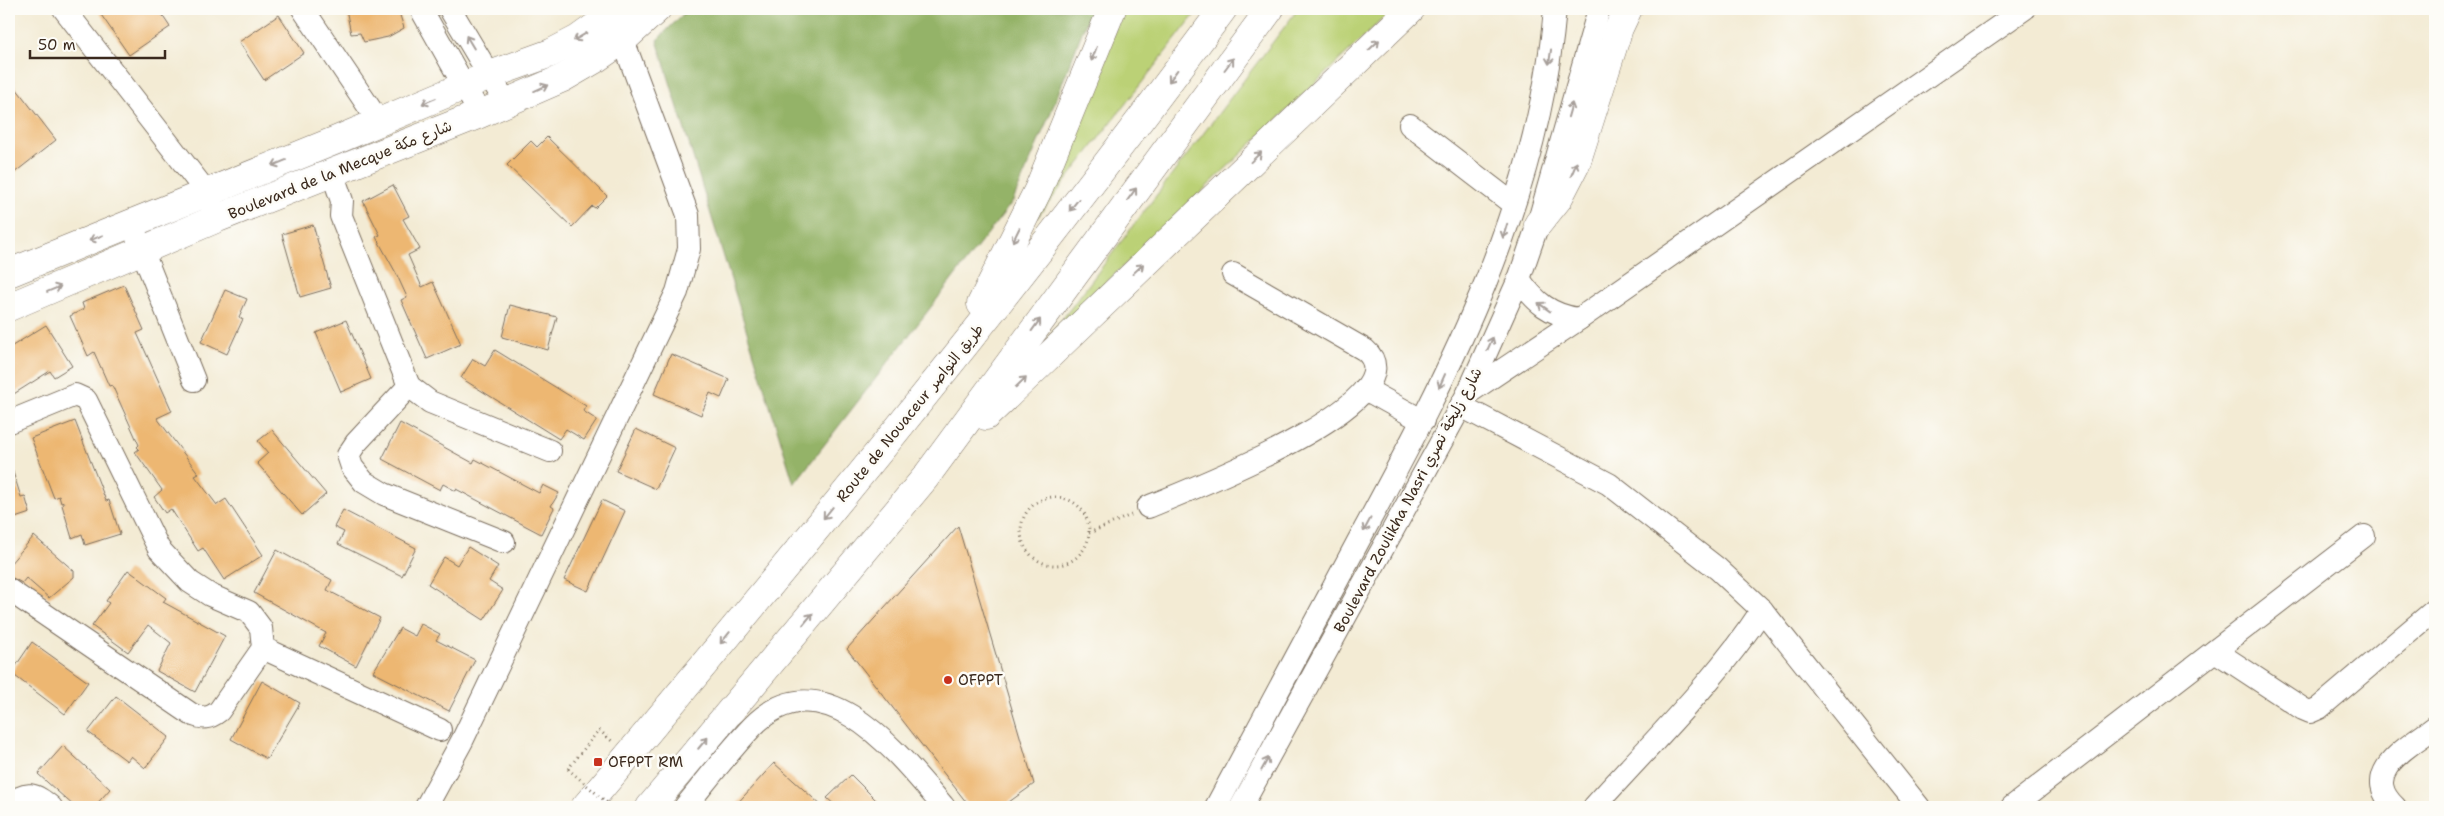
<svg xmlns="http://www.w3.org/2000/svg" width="2444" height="816" font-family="'Shantell Sans','Playpen Sans Arabic',sans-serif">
<rect width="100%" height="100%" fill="#fdfcf7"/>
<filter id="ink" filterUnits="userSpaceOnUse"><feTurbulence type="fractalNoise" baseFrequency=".02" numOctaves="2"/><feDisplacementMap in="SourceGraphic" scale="10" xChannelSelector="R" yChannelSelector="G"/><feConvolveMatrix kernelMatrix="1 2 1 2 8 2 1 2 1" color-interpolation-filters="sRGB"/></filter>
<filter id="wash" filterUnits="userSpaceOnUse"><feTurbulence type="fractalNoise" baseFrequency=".0096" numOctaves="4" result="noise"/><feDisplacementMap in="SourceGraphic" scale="20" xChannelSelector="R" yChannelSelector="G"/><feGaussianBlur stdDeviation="1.12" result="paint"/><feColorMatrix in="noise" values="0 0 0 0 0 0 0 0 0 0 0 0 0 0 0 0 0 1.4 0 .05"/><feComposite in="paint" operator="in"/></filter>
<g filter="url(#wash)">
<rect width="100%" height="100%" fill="#f3ebd4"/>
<g fill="#bbd176" stroke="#7b7e4a">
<polygon points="1123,9 1199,9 1037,218"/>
<polygon points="1298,9 1393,9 1048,338"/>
</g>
<polygon fill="#94b367" stroke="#686e42" points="688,9 1091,9 1051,112 1013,201 794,484 657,40"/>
<g id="blocks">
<g fill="#edb772">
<polygon points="97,9 158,9 170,27 129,55"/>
<polygon points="346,9 380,9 381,13 398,9 404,28 388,37 364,42 360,33 351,34"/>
<polygon points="279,15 304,53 264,80 239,42"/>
<polygon points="9,79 56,140 9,177"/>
<polygon points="547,137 607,196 595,208 592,206 572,227 507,165 531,141 537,147"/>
<polygon points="393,185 409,216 403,219 420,249 408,255 422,287 433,282 461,344 427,359 401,300 407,297 396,273 376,237 380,235 363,201"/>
<polygon points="313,225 331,288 300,297 282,234"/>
<polygon points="124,285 144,330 137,333 172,411 157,418 199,474 195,476 217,505 226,499 263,555 224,580 203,548 198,551 171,509 165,513 154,497 162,490 135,452 139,449 137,447 139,445 112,385 109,386 94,352 88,356 70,316 84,309 82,303"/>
<polygon points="225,290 247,299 239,317 243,319 227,354 201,342"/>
<polygon points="510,305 557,317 548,350 502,337"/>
<polygon points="346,320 371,379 341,392 316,333"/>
<polygon points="46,325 72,366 54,377 50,371 9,397 9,348"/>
<polygon points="495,350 586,406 583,411 597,420 584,440 566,429 559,439 461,378 473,359 485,366"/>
<polygon points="671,354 729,379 721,398 710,393 701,415 654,394"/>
<polygon points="75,421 106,501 109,500 120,534 85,545 82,534 72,538 62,505 64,502 61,503 59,496 54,498 31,438"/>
<polygon points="400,423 473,463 475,459 539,493 543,485 559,493 551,506 554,508 541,534 456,489 456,491 443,484 440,490 382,459"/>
<polygon points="636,429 675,448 656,489 616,471"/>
<polygon points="272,430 326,494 302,515 257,463 268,453 258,441"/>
<polygon points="12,469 21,497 25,496 30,513 9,520 9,470"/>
<polygon points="602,500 625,511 588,591 564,580"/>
<polygon points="343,510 416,548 402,576 338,544 344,532 334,527"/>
<polygon points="958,526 1034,784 1002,807 970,807 847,649"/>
<polygon points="34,536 74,571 74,577 49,598 26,578 22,583 9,576 9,565"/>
<polygon points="468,547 498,566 489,581 503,590 484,620 428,584 444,557 457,565"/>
<polygon points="277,550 332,580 327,590 380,618 356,666 319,646 326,633 254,593"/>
<polygon points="128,570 166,598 163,602 225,636 195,692 157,671 171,643 148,625 128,652 92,626 109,603 106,601"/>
<polygon points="421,624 440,634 436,640 475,660 449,711 373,672 400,628 415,636"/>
<polygon points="32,642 88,682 65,714 11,673"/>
<polygon points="262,681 300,703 267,759 231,739"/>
<polygon points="116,696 169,737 145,768 131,756 127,761 88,732"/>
<polygon points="63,746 110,789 94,807 75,807 38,774"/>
<polygon points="774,763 823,807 734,807"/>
<polygon points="851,775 883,807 837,807 827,798"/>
</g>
</g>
</g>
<g filter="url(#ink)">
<use href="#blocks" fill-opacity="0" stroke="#7b6e5e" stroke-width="1"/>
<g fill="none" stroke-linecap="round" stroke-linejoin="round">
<g stroke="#7b6e5e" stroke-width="24">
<g id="minor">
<polyline points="64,9 207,193 213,208"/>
<polyline points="303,9 379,122"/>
<polyline points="421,9 480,114"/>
<polyline points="450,9 506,103"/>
<polyline points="1410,125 1513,204"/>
<polyline points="332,172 342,201 341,216 409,386 430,402 550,451"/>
<polyline points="136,235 194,380"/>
<path d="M1519,279C1535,302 1550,315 1579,319"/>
<polyline points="409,386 356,443 348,455 352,467 364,482 384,494 504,542"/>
<polyline points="1365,389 1423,421"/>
<polyline points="1468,393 1579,319 2024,9"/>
<polyline points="1461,406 1609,484 1718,569 1762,610 1919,807"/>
<path d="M9,422L75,395L86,400L159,549L190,582L210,595L249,612L261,628L263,648L219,711C209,719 203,719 191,714L9,590"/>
<path d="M1148,507C1178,494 1425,401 1365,350L1233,274"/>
<polyline points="263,648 440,730"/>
<polyline points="2215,651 2303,709 2310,712 2319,708 2435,610"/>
<path d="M9,806C26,789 35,794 51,807"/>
<polyline points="426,807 462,741 677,292 689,249 688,215 623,40"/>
<path d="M685,807C707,780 729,751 753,726C824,655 900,756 944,807"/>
<path d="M1216,807C1264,717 1313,627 1361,536C1451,370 1539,200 1555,9"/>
<polyline points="1241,807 1468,393 1519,279 1538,224 1599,9"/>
<path d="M1594,807C1651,743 1715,682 1762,610"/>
<polyline points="2012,807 2364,536"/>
<path d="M2395,807C2358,772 2409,747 2435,727"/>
</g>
</g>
<g stroke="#7b6e5e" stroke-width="29">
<g id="major">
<polyline points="1538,224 1558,199 1576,164 1619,28 1628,9"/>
<polyline points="9,273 339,139 490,75 551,53 578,39 620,9"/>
<polyline points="9,307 218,218 480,114 563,78 594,60 623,40 657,9"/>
</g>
</g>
<g stroke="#7b6e5e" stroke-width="29">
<g id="highway">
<polyline points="981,304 1038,190 1112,9"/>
<polyline points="986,416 1411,9"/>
<path d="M585,807C804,546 1021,283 1223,9"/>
<polyline points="650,807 925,478 1270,9"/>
</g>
</g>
<g stroke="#7b6e5e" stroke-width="3" stroke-dasharray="1 4" stroke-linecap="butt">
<circle cx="1055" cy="531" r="34"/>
<polyline points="1089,533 1131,515"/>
<polyline points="568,769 599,730 613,742"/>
</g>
<use href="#minor" stroke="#fff" stroke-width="22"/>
<use href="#major" stroke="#fff" stroke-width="28"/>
<use href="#highway" stroke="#fff" stroke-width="28"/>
<polyline stroke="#7b6e5e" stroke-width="3" stroke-dasharray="1 4" stroke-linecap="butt" points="568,769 612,807"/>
</g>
<defs><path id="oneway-shaft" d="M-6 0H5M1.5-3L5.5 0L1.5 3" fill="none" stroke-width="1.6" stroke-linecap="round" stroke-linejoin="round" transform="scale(1.25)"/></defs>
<g stroke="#a79f9a">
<use href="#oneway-shaft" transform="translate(580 37) rotate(149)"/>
<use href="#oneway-shaft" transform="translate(470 42) rotate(-121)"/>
<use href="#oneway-shaft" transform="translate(1374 45) rotate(-44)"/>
<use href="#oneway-shaft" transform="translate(1094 54) rotate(111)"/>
<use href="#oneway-shaft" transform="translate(1550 57) rotate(98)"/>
<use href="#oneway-shaft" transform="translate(1229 64) rotate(-53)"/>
<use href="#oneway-shaft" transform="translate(1173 76) rotate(126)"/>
<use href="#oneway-shaft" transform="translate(541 88) rotate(-24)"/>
<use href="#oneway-shaft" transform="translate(429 101) rotate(157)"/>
<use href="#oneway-shaft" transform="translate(1570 110) rotate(-74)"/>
<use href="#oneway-shaft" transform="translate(1256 157) rotate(-43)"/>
<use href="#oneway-shaft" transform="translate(279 163) rotate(158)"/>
<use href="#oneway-shaft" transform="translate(1574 169) rotate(-67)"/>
<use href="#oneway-shaft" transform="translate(1132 194) rotate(-54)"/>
<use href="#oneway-shaft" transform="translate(1074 205) rotate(128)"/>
<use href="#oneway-shaft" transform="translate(1505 231) rotate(107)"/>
<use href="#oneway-shaft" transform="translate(1016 235) rotate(116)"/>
<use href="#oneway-shaft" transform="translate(96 238) rotate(158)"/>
<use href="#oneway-shaft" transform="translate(1138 269) rotate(-43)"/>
<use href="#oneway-shaft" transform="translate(54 289) rotate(-23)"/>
<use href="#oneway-shaft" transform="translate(1544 307) rotate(-144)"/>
<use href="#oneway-shaft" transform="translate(1036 325) rotate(-54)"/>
<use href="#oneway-shaft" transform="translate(1490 344) rotate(-66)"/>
<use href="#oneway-shaft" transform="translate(1442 381) rotate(114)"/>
<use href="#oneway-shaft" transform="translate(1021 382) rotate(-44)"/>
<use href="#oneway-shaft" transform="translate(828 513) rotate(129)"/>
<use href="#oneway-shaft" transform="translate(1367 525) rotate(118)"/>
<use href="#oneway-shaft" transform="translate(808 619) rotate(-50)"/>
<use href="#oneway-shaft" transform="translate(725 638) rotate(129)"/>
<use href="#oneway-shaft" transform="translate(703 743) rotate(-50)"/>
<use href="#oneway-shaft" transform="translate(1265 764) rotate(-61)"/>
</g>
</g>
<g fill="#c8321e" stroke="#fdfcf7" stroke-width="2">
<circle cx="948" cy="680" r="5"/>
<rect x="593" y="757" width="10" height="10" rx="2.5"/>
</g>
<g text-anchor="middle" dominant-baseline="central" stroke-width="5" stroke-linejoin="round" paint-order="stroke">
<g font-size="15" fill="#3b2a1e" stroke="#fdfcf7">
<text transform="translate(340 170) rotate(-22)">Boulevard de la Mecque شارع مكة</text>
<text transform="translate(910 413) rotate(-51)">Route de Nouaceur طريق النواصر</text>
<text transform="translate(1408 500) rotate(-62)">Boulevard Zoulikha Nasri شارع زليخة نصري</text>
</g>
<g font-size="15" fill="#3b2a1e" stroke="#fdfcf7" text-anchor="start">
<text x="958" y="680">OFPPT</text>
<text x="608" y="762">OFPPT RM</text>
</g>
</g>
<rect width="2444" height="816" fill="none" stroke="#fdfcf7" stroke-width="30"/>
<path d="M30 50v8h135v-8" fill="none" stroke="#3b2a1e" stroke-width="2.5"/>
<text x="38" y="50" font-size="15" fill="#3b2a1e" stroke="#fdfcf7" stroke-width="4" paint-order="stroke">50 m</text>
</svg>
